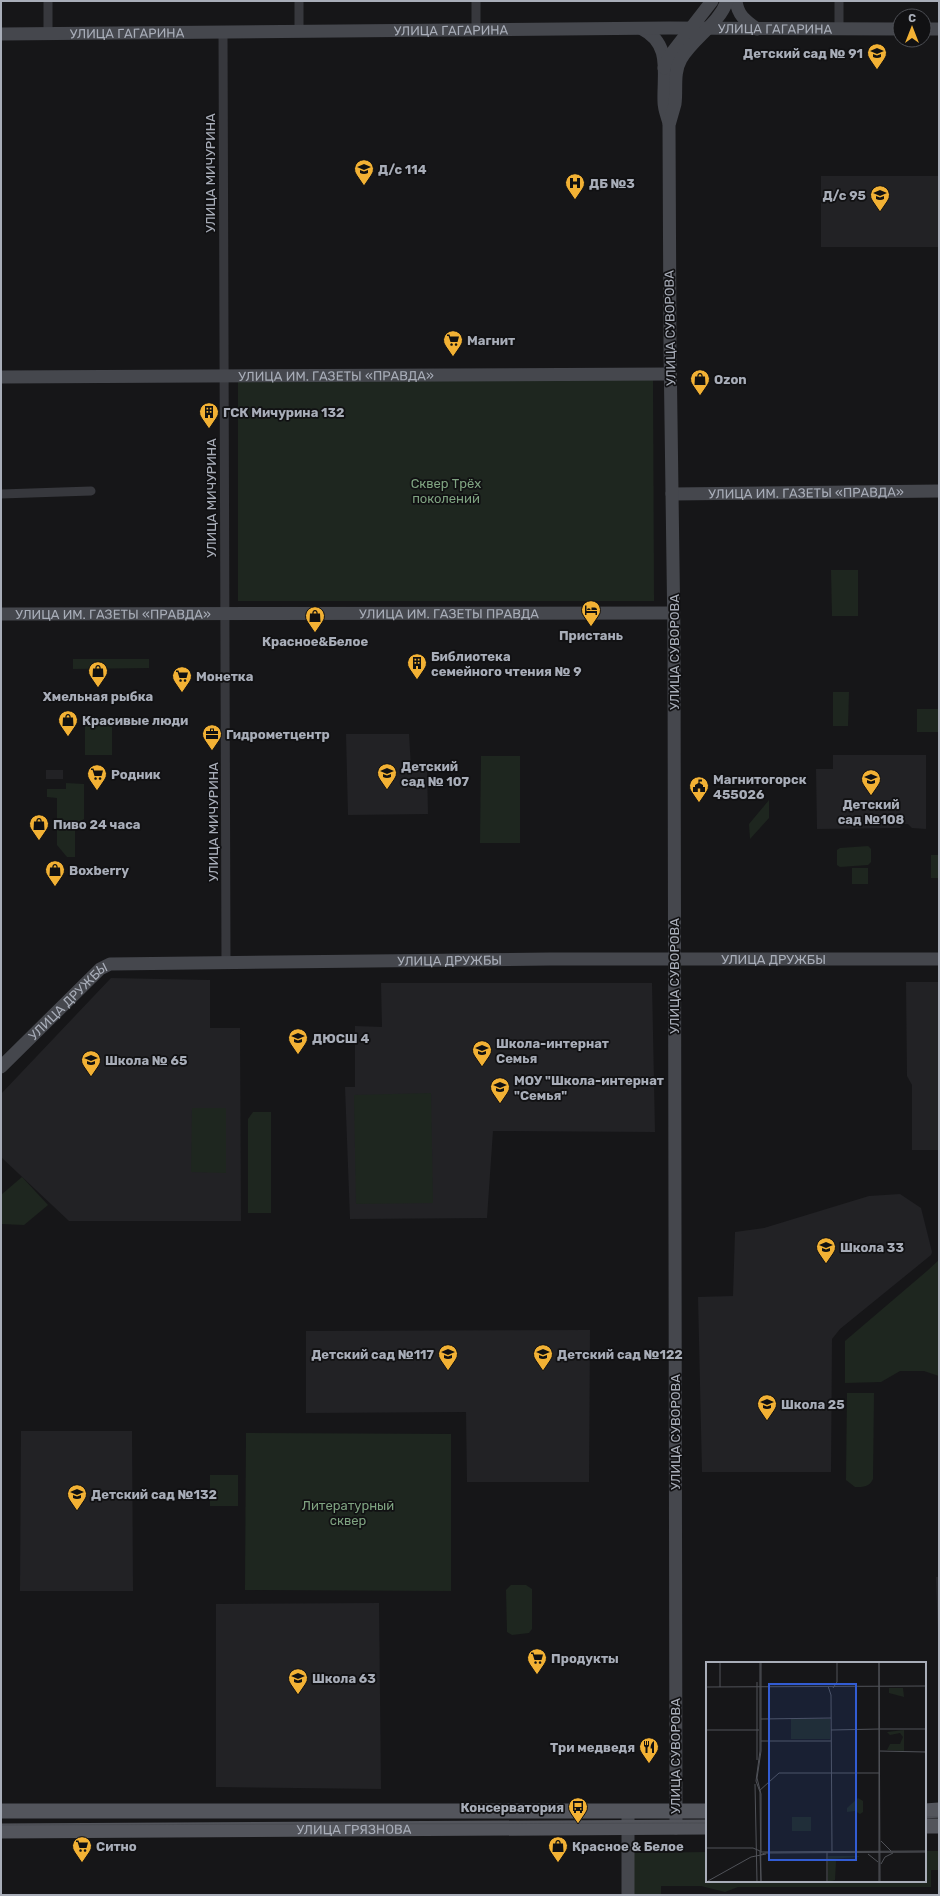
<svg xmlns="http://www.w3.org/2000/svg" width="940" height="1896" font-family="Rubik,sans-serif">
<rect width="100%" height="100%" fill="#161618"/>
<g fill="#222225">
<rect x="821" y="176" width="118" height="71"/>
<polygon points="346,734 409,734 411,767 427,766 428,814 348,815"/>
<polygon points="833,755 926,755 926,829 912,828 908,824 902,824 900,828 817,829 816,769 833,769"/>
<rect x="46" y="770" width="17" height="9"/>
<polygon points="111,978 210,980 210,1028 240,1028 241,1221 69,1221 1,1157 1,1094"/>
<polygon points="906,982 939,982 939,1150 912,1150 912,1085 907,1076"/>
<polygon points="381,983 652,983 655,1132 493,1131 487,1218 350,1219 345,1087 355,1087 355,1026 382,1027"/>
<polygon points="900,1194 921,1208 932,1252 931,1255 840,1329 832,1339 831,1472 702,1472 698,1297 733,1296 735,1232 764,1228 869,1196"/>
<polygon points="590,1330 589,1482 467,1482 466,1412 306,1413 306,1331"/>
<polygon points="21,1431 132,1431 133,1591 20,1591"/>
<polygon points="936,1577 939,1577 939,1665"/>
<polygon points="379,1603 381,1789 216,1787 216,1604"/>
</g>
<g fill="#1e261f">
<polygon points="238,380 653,380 654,601 238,601"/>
<polygon points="831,570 858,570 858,616 832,616"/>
<polygon points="73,659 149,659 149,668 73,669"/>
<polygon points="833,692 849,692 848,726 833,726"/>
<rect x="917" y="709" width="22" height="23"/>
<rect x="85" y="726" width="27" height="29"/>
<polygon points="481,756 520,756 520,843 480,843"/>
<polygon points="66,783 84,784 84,819 75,824 75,857 67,857 57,845 57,798 47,797 47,789 66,789"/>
<polygon points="769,800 769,818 750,839 749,824"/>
<polygon points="868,846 871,849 871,862 868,865 840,867 837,865 837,850 840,848"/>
<rect x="931" y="855" width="8" height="23"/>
<rect x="852" y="868" width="16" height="16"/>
<polygon points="431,1093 433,1203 356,1204 354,1095"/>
<polygon points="192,1108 226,1108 226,1173 191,1172"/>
<polygon points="253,1112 271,1112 271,1213 248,1213 248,1119"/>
<polygon points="22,1177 48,1205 24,1225 1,1224 1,1195"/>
<polygon points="939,1260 939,1376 924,1371 900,1371 881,1382 845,1383 845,1341 927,1271"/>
<path d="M847,1393H874L873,1479C869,1487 864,1487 855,1487L846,1480Z"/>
<polygon points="246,1433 451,1434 451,1591 245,1590"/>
<rect x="210" y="1475" width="28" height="31"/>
<polygon points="511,1585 526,1585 532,1589 532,1629 529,1633 512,1635 507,1632 506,1590"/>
<polygon points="925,1851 939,1851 939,1870 931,1870 931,1887 738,1887 725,1892 701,1886 661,1886 661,1895 631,1895 631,1853 707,1852 707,1881 925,1881"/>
</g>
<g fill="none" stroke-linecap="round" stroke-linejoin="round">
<g stroke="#37383d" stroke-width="9">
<polyline points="299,1 299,31"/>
<polyline points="476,1 476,30"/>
<polyline points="839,1 839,30"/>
<polyline points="223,32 226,963"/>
<polyline points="48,34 48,1"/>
<polyline points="1,494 91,491"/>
</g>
<g stroke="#45474d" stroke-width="13">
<path d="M736,1C738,16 746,21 757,29"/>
<path d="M642,29C672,44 663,73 664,102C664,109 667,116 669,123"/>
<polyline points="924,29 939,29"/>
<path id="s1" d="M1,34L669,28L900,29"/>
<polyline points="664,68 671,54 712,1"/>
<path id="s2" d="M1,377L670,374"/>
<path id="s3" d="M672,494L939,491"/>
<path id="s4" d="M1,614L673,613"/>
<path id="s5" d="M1,1067L100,969L110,964L550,959H939"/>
<polyline points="628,1811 628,1895"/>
<path d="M676,1828L674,637L670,347L669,125C671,118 673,111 675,104C677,89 673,73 681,59C693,38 719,24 727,1"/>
</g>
<g stroke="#53555c" stroke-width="15">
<polyline points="1,1811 707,1811"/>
<polyline points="925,1811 939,1810"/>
<polyline points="925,1826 939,1826"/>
<path id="s6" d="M1,1831L707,1827"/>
</g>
<g stroke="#4a4c52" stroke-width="1">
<polyline points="925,1817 939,1817"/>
<polyline points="1,1825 707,1823"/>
</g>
</g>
<defs>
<g id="school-pin" transform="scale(1)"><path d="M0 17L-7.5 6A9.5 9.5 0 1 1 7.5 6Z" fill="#f2b134" stroke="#111113"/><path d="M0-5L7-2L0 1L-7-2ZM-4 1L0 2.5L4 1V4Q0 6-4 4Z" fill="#111"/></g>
<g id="hospital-pin" transform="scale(1)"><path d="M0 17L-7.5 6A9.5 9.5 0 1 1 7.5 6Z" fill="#f2b134" stroke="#111113"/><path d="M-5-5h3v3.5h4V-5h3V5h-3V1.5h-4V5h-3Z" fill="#111"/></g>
<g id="supermarket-pin" transform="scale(1)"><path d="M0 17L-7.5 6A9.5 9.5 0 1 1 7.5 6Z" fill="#f2b134" stroke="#111113"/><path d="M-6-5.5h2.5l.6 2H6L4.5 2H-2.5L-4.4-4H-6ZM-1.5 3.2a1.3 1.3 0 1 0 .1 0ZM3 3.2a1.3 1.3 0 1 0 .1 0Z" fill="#111"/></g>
<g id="shop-pin" transform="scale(1)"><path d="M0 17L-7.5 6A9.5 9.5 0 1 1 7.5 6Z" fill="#f2b134" stroke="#111113"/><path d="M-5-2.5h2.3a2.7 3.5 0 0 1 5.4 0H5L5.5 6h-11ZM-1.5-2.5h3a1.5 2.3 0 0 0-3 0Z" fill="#111"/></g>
<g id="building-pin" transform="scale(1)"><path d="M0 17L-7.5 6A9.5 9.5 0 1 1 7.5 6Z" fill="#f2b134" stroke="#111113"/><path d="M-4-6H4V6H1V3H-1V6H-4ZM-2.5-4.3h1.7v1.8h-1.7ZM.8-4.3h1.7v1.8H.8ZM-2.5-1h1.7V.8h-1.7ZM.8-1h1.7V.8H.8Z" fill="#111"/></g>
<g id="hotel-pin" transform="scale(1)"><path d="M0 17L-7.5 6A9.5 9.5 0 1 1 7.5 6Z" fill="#f2b134" stroke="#111113"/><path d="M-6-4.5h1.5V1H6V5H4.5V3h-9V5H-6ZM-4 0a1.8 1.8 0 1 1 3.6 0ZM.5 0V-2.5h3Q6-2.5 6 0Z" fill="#111"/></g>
<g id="office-pin" transform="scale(1)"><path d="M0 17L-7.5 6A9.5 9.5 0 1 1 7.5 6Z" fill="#f2b134" stroke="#111113"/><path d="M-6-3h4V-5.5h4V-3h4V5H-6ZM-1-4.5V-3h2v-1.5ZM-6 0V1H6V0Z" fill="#111"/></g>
<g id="civic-pin" transform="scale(1)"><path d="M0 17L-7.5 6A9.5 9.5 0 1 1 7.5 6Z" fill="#f2b134" stroke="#111113"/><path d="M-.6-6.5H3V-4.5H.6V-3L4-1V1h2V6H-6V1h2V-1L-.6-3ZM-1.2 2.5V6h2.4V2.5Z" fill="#111"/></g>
<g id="university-pin" transform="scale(1)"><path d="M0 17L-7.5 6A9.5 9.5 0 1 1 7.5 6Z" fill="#f2b134" stroke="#111113"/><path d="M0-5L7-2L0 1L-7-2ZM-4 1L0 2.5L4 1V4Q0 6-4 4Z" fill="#111"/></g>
<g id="restaurant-pin" transform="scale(1)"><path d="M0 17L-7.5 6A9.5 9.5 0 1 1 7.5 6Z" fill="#f2b134" stroke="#111113"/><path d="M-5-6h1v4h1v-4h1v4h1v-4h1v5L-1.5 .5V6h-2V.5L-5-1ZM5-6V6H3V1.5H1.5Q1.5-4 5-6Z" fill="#111"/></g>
<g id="bus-pin" transform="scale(1)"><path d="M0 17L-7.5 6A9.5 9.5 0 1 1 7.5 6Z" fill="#f2b134" stroke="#111113"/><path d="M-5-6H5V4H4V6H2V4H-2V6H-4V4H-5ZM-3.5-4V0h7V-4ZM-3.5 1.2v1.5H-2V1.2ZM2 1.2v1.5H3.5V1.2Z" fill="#111"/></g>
</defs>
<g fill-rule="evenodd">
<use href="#school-pin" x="877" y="53"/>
<use href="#school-pin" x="364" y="169"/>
<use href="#hospital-pin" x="575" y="183"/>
<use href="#school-pin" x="880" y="195"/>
<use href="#supermarket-pin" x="453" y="340"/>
<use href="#shop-pin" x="700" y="379"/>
<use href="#building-pin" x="209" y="412"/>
<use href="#hotel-pin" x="591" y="610"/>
<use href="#shop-pin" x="315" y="616"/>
<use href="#building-pin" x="417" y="663"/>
<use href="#shop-pin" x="98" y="671"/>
<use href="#supermarket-pin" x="182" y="676"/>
<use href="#shop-pin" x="68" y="720"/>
<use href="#office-pin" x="212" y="734"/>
<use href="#school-pin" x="387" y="773"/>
<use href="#supermarket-pin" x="97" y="774"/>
<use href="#school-pin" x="871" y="779"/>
<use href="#civic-pin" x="699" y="786"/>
<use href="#shop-pin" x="39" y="824"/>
<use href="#shop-pin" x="55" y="870"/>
<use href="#university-pin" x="298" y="1038"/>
<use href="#school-pin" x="482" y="1050"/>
<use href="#school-pin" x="91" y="1060"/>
<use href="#school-pin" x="500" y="1087"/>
<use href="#school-pin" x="826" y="1247"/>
<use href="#school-pin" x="448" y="1354"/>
<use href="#school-pin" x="543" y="1354"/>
<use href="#school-pin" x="767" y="1404"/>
<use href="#school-pin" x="77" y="1494"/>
<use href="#supermarket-pin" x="537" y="1658"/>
<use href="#school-pin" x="298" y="1678"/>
<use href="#restaurant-pin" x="649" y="1747"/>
<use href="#bus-pin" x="578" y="1807"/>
<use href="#supermarket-pin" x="82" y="1846"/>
<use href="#shop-pin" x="558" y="1846"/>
</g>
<g text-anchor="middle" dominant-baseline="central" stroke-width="3.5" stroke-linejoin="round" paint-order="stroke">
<g font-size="13" fill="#a8adb8" stroke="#111113">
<text stroke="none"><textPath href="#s1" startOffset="774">УЛИЦА ГАГАРИНА</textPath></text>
<text stroke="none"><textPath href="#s1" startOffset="450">УЛИЦА ГАГАРИНА</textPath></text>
<text stroke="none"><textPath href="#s1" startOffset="126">УЛИЦА ГАГАРИНА</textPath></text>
<text transform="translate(210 173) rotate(-90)">УЛИЦА МИЧУРИНА</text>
<text transform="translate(670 328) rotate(-91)">УЛИЦА СУВОРОВА</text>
<text stroke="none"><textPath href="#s2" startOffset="335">УЛИЦА ИМ. ГАЗЕТЫ «ПРАВДА»</textPath></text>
<text stroke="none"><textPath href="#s3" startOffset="134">УЛИЦА ИМ. ГАЗЕТЫ «ПРАВДА»</textPath></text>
<text transform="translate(211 498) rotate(-90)">УЛИЦА МИЧУРИНА</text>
<text stroke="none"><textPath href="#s4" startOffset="448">УЛИЦА ИМ. ГАЗЕТЫ ПРАВДА</textPath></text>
<text stroke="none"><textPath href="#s4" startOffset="112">УЛИЦА ИМ. ГАЗЕТЫ «ПРАВДА»</textPath></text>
<text transform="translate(674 652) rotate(-90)">УЛИЦА СУВОРОВА</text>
<text transform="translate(213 822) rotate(-90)">УЛИЦА МИЧУРИНА</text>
<text stroke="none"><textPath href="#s5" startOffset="814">УЛИЦА ДРУЖБЫ</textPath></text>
<text stroke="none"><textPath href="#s5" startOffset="490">УЛИЦА ДРУЖБЫ</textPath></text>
<text transform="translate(674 976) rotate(-90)">УЛИЦА СУВОРОВА</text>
<text stroke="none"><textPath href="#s5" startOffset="94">УЛИЦА ДРУЖБЫ</textPath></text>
<text transform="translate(675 1432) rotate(-90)">УЛИЦА СУВОРОВА</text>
<text transform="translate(675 1756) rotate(-90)">УЛИЦА СУВОРОВА</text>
<text stroke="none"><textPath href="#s6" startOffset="353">УЛИЦА ГРЯЗНОВА</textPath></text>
</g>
<g font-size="13" font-weight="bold" fill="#a8adb8" stroke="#111113" text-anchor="start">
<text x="863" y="53" text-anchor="end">Детский сад № 91</text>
<text x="378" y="169">Д/с 114</text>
<text x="589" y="183">ДБ №3</text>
<text x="866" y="195" text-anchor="end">Д/с 95</text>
<text x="467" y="340">Магнит</text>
<text x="714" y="379">Ozon</text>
<text x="223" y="412">ГСК Мичурина 132</text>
<text x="591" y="635" text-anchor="middle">Пристань</text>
<text x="315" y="641" text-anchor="middle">Красное&amp;Белое</text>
<text x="431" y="656">Библиотека<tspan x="431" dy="15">семейного чтения № 9</tspan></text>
<text x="196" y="676">Монетка</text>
<text x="98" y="696" text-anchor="middle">Хмельная рыбка</text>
<text x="82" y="720">Красивые люди</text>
<text x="226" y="734">Гидрометцентр</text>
<text x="401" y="766">Детский<tspan x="401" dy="15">сад № 107</tspan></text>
<text x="111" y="774">Родник</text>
<text x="713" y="779">Магнитогорск<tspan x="713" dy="15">455026</tspan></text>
<text x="871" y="804" text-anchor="middle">Детский<tspan x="871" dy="15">сад №108</tspan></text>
<text x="53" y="824">Пиво 24 часа</text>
<text x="69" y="870">Boxberry</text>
<text x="312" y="1038">ДЮСШ 4</text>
<text x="496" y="1043">Школа-интернат<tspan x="496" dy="15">Семья</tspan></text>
<text x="105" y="1060">Школа № 65</text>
<text x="514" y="1080">МОУ "Школа-интернат<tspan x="514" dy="15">"Семья"</tspan></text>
<text x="840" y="1247">Школа 33</text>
<text x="434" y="1354" text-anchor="end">Детский сад №117</text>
<text x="557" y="1354">Детский сад №122</text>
<text x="781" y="1404">Школа 25</text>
<text x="91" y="1494">Детский сад №132</text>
<text x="551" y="1658">Продукты</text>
<text x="312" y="1678">Школа 63</text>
<text x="635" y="1747" text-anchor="end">Три медведя</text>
<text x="564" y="1807" text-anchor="end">Консерватория</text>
<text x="96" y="1846">Ситно</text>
<text x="572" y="1846">Красное &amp; Белое</text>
</g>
<g font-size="13" fill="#7fa381" stroke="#111113">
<text x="446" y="483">Сквер Трёх<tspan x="446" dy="15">поколений</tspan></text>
<text x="348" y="1505">Литературный<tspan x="348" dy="15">сквер</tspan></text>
</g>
</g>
<g transform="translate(706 1662)">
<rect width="220" height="220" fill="#161618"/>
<path d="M183,26H197L198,35L183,31ZM85,57H124V77H85ZM198,68V89L181,88L184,82H194L197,75L194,71L184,73L181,70ZM152,136L157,139V150L154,152L149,149L141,150V146ZM86,155H105V169H86ZM122,194H153V195L124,197L130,199L129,218L122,220Z" fill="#1e261f"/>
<path fill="none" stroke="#505258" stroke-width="1" d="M14,0V25M54,0V89L50,119L54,130L55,220M55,0V89L51,116L55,132V190L220,189M173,0V220M173,0L174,220M220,0V39M122,24L125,33L126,191M0,25L220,24M127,26L131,20V0M55,57L125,56M174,67H220M0,68H53M125,68L173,67M55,79H125M173,89L220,90M51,98V20M49,122L51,220M53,129L73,111H173M175,179L185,189M0,186H47L54,189L55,220M162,192L172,200M54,193L59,191L220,190M175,202L179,195L187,191M2,219L45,195L60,192M121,220V190"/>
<path fill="#325cd3" fill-opacity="0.15" stroke="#325cd3" stroke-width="2" d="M63,22H150V198H63Z"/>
<rect width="220" height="220" fill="none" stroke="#a8adb8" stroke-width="2"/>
</g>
<rect width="940" height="1896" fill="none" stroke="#a8adb8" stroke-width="4"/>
<g transform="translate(912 28)"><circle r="19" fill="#111113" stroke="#4d4f55"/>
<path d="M0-3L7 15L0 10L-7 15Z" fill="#f2b134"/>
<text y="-6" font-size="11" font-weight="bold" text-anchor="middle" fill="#a8adb8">С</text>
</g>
</svg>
